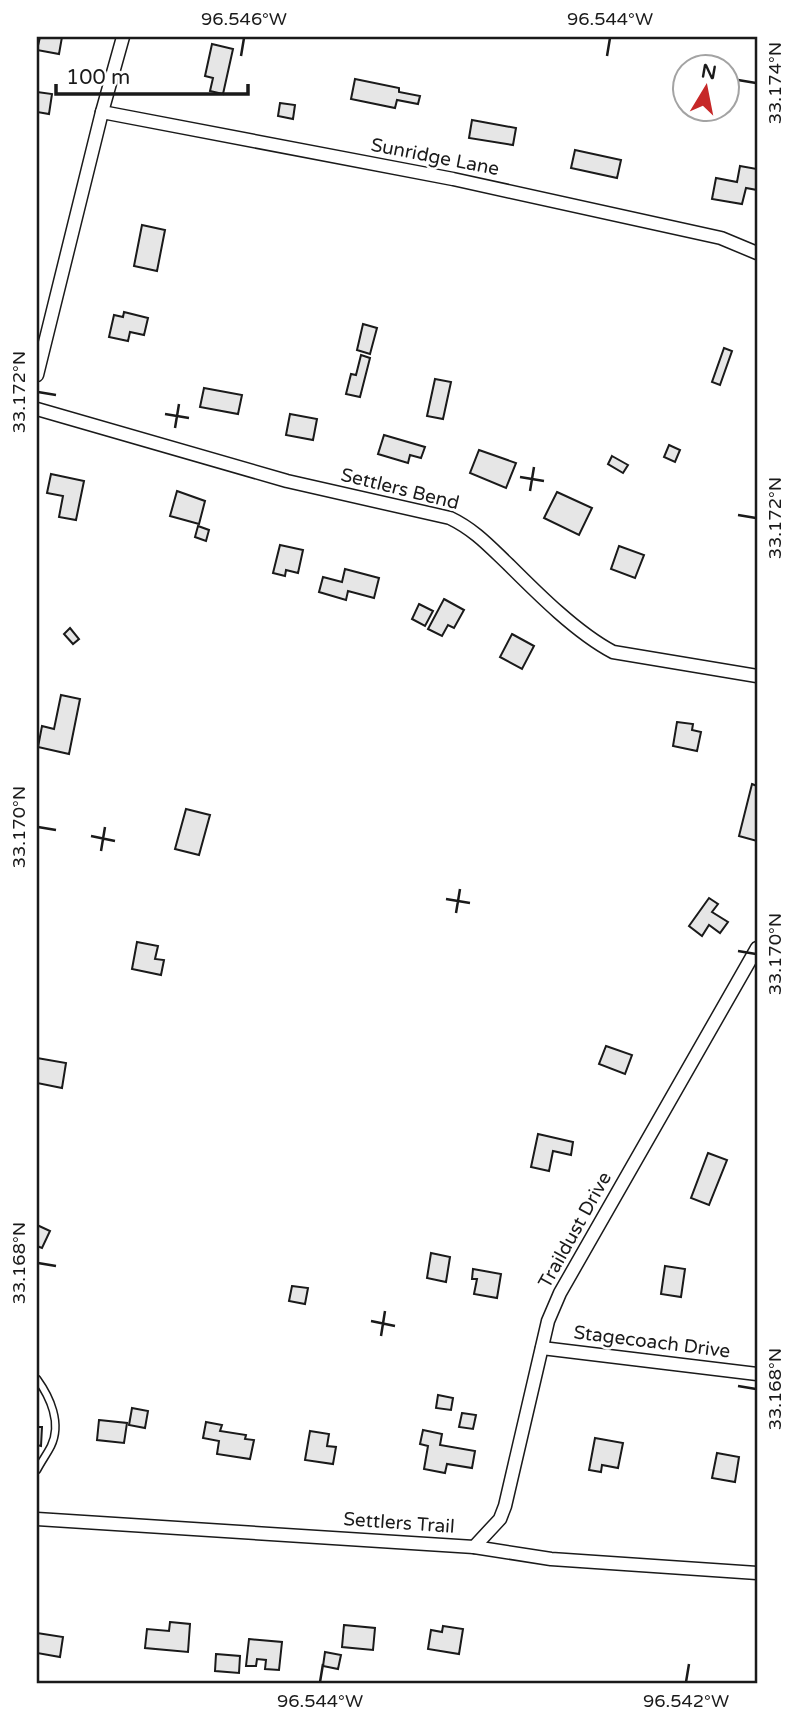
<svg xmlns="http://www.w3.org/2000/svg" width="794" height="1720" font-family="'Varela Round',sans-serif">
<rect width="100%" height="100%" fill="#fff"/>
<g fill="#e6e6e6" stroke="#1a1a1a" stroke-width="2">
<polygon points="40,37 62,37 59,54 37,50"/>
<polygon points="212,44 233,49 223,94 210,91 213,78 205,76"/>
<polygon points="355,79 399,88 399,92 420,96 418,104 397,100 395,108 351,99"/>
<polygon points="37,92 52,94 49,114 37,112"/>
<polygon points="280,103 295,105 293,119 278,116"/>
<polygon points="472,120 516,128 513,145 469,138"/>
<polygon points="575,150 621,160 617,178 571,168"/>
<polygon points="740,166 757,169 757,190 746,188 742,204 712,199 716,178 737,182"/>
<polygon points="142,225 165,230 157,271 134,266"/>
<polygon points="124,312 148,318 144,335 130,332 128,341 109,337 114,315 123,317"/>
<polygon points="363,324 377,328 370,354 357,350"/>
<polygon points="724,348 732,351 720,385 712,382"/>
<polygon points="361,355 370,358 360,397 346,394 351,374 356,375"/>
<polygon points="435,379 451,382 443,419 427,416"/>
<polygon points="204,388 242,395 238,414 200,407"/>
<polygon points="290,414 317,419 313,440 286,435"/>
<polygon points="384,435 425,447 421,458 410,455 408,463 378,454"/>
<polygon points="669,445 680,450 675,462 664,457"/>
<polygon points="479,450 516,463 506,488 470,473"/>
<polygon points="612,456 628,465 623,473 608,464"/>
<polygon points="51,474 84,481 76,520 59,517 63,496 47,493"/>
<polygon points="177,491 205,501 199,524 170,516"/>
<polygon points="557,492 592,508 579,535 544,518"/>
<polygon points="198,526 209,530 206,541 195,537"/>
<polygon points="280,545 303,550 298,573 286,570 285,576 273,573"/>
<polygon points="619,546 644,555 635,578 611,569"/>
<polygon points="345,569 379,578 374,598 348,591 346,600 319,592 323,577 342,582"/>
<polygon points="444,599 464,610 454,628 448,625 442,636 428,629"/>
<polygon points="419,604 433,611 425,626 412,619"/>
<polygon points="70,628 79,639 73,644 64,634"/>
<polygon points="512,634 534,646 522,669 500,657"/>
<polygon points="61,695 80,699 69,754 38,747 42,726 54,729"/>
<polygon points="677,722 693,724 692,730 701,732 697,751 673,746"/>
<polygon points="752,784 757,786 757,841 739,836"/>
<polygon points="186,809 210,815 199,855 175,849"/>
<polygon points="709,898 718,904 712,912 728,922 720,933 709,925 702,936 689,926"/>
<polygon points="137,942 158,946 155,959 164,960 161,975 132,969"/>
<polygon points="606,1046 632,1055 625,1074 599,1064"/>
<polygon points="37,1058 66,1063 62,1088 37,1083"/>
<polygon points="538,1134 573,1142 571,1155 553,1151 549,1171 531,1167"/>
<polygon points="708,1153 727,1160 709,1205 691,1198"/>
<polygon points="37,1225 50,1231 42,1248 37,1246"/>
<polygon points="431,1253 450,1257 446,1282 427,1278"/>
<polygon points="665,1266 685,1269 681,1297 661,1294"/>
<polygon points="473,1269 501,1274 497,1298 474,1294 477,1279 472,1279"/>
<polygon points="292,1286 308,1288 305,1304 289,1301"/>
<polygon points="438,1395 453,1398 451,1410 436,1408"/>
<polygon points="132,1408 148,1411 145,1428 129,1425"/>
<polygon points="462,1413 476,1415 473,1429 459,1427"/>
<polygon points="99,1420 127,1423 124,1443 97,1440"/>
<polygon points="206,1422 222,1425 220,1431 246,1435 245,1439 254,1440 250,1459 217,1454 219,1441 203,1438"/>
<polygon points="37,1427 42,1427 41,1446 37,1445"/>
<polygon points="423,1430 442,1434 440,1445 475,1451 472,1468 447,1464 445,1473 424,1469 428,1446 420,1444"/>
<polygon points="310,1431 329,1434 327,1446 336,1447 333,1464 305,1460"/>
<polygon points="595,1438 623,1443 618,1468 602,1465 601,1472 589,1470"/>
<polygon points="717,1453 739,1457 735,1482 712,1478"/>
<polygon points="170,1622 190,1624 188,1652 145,1648 147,1629 169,1631"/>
<polygon points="344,1625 375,1628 373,1650 342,1647"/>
<polygon points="443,1626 463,1629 459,1654 428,1649 431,1630 442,1632"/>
<polygon points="37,1633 63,1637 60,1657 37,1653"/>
<polygon points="249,1639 282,1642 279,1670 265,1669 266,1660 257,1659 256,1666 246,1666"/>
<polygon points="325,1652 341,1655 338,1669 323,1666"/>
<polygon points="216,1654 240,1656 239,1673 215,1671"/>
</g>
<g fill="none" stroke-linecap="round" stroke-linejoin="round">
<g stroke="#1a1a1a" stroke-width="9">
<path id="lane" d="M37,1379C50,1397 62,1423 51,1446C47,1454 41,1462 37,1470"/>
</g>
<g stroke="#1a1a1a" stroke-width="15">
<g id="street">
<polyline points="102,112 453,179 721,238 757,253"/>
<polyline points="37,375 102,112 123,37"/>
<path d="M37,409L287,481L450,518C475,530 490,547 509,565C538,594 577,633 613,652L757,676"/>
<polyline points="542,1348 757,1374"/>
<polyline points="37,1519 474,1547 551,1559 757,1573"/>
<polyline points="474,1547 500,1519 505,1506 548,1321 560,1293 757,948"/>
</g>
</g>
<use href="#lane" stroke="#fff" stroke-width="6"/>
<use href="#street" stroke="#fff" stroke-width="12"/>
</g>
<path fill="none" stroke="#1a1a1a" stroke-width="2.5" d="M241,56L244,38M607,56L610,38M738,80L756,83M38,392L56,395M165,414L189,418M175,428L179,404M520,477L544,481M530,491L534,467M738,515L756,518M38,827L56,830M91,836L115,841M101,851L105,827M446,899L470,903M456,913L460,889M738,951L756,954M38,1263L56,1266M371,1321L395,1326M381,1336L385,1311M738,1386L756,1389M320,1682L323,1664M686,1682L689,1664"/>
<g text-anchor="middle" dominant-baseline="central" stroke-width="5" stroke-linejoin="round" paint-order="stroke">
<g font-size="19" fill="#1a1a1a" stroke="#fff">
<text transform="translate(435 157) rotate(11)">Sunridge Lane</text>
<text transform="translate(400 489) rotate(14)">Settlers Bend</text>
<text transform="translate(575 1230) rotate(-61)">Traildust Drive</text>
<text transform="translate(652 1342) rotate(7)">Stagecoach Drive</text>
<text transform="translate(399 1523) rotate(4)">Settlers Trail</text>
</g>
</g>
<rect width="794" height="1720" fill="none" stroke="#ffffff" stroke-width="77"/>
<g transform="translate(706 88) rotate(10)"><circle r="33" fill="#ffffff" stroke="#a3a3a3" stroke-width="2"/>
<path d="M0-5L12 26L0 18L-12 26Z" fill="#c62828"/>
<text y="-10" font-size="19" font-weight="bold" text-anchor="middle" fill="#1a1a1a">N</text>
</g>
<path d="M56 84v10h192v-10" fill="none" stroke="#1a1a1a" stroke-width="3.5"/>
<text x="66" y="84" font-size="21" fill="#1a1a1a" stroke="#ffffff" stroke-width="5" paint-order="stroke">100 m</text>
<rect x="38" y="38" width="718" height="1644" fill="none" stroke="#1a1a1a" stroke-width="2.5"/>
<g font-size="18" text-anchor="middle" fill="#1a1a1a">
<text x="244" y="25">96.546°W</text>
<text x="610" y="25">96.544°W</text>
<text transform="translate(775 83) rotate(-90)" y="6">33.174°N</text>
<text transform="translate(19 392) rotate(-90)" y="6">33.172°N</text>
<text transform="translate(775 518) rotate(-90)" y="6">33.172°N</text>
<text transform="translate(19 827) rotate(-90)" y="6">33.170°N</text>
<text transform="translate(775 954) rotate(-90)" y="6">33.170°N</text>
<text transform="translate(19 1263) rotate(-90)" y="6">33.168°N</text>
<text transform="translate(775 1389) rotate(-90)" y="6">33.168°N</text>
<text x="320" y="1707">96.544°W</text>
<text x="686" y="1707">96.542°W</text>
</g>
</svg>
